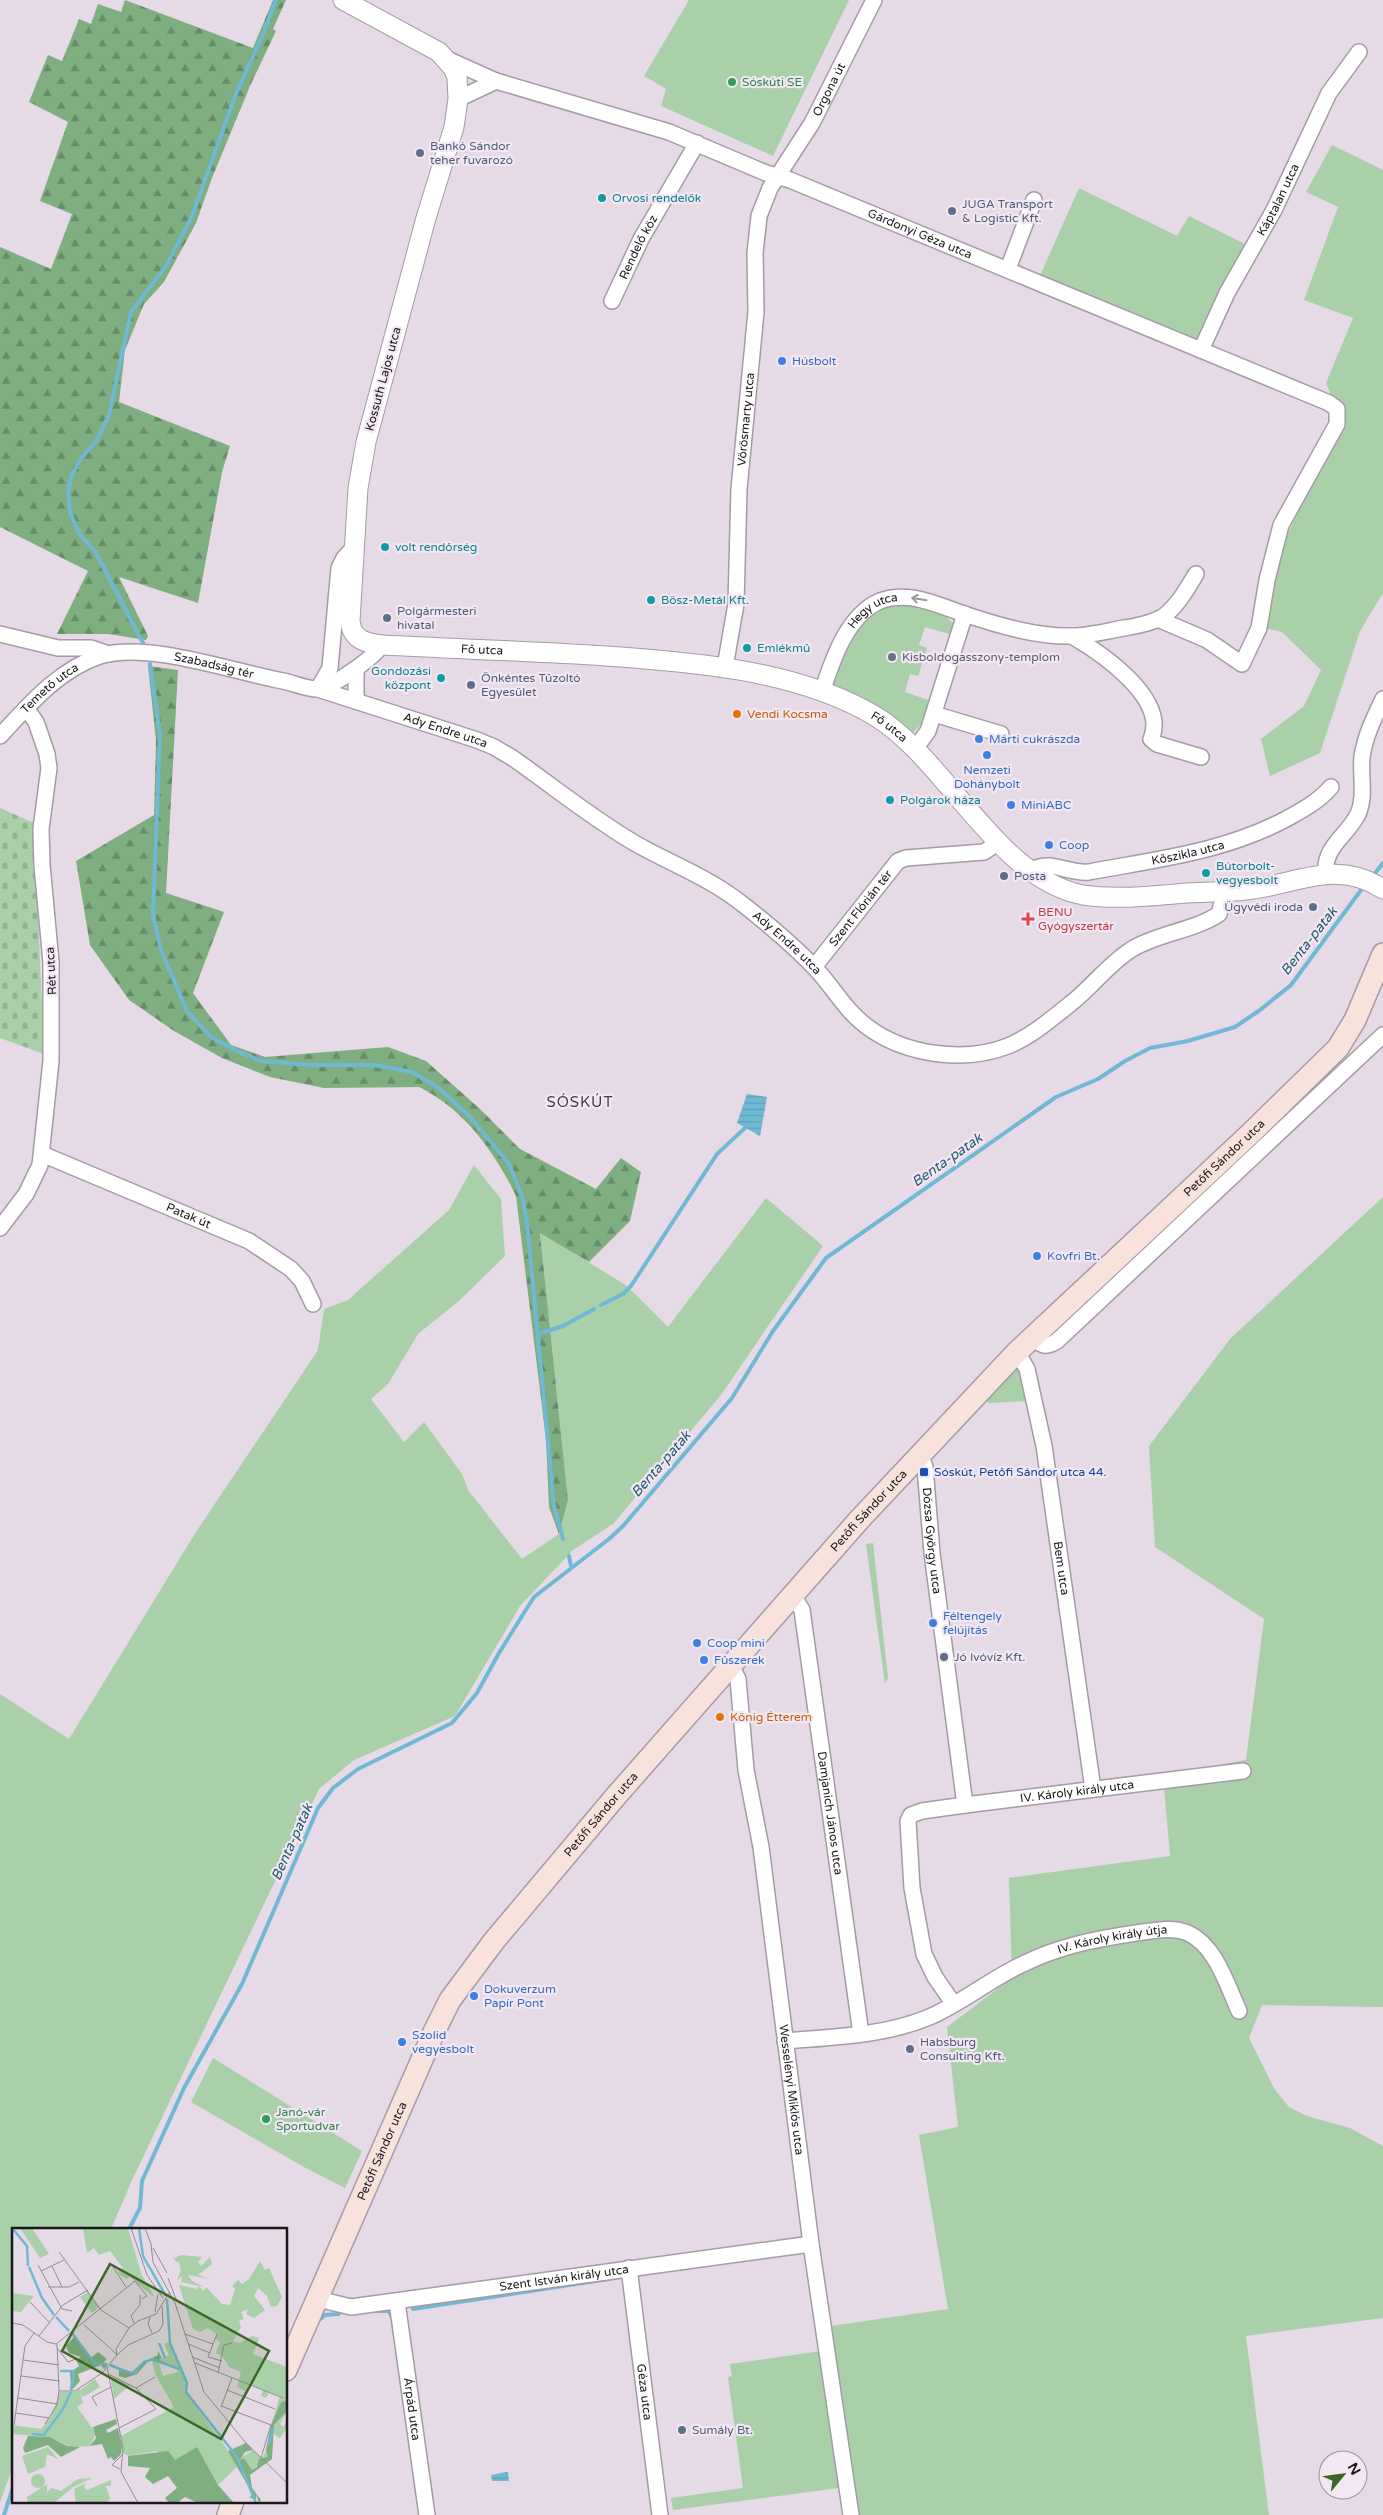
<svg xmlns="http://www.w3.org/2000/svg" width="1383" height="2515" font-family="'Varela Round',sans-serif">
<defs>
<pattern id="forest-firs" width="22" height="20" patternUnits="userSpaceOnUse" patternTransform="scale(1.25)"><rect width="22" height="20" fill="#7fae80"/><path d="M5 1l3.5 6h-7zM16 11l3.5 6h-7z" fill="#678d68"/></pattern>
<pattern id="cemetery-stones" width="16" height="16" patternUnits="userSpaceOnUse" patternTransform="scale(1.25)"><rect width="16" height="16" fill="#a9d0a9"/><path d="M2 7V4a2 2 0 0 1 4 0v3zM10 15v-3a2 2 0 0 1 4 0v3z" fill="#91b291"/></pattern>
<pattern id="water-rules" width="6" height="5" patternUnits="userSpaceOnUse" patternTransform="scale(1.25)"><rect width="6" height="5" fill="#70b9d4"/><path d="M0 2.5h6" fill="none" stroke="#609eb5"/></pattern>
</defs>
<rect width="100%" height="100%" fill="#e5dae5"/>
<g fill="#a9d0a9">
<polygon points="689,0 849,0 773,156 661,106 666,89 644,76"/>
<polygon points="1332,145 1383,170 1383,593 1360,631 1320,753 1270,776 1261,739 1304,706 1321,670 1282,632 1264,628 1271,576 1289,531 1341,420 1326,383 1353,318 1304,300 1338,207 1306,192"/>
<polygon points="1079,188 1177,236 1189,216 1249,246 1200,337 1192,341 1039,278"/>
<path d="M905,605C925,608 941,608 954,625L952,635L925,627L919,645L927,648L918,676L910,674L905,692L931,701L925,721L911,734L832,689C832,672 855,628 868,616C878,607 893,607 905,605Z"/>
<polygon points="474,1165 501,1199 505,1256 460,1300 418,1334 388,1384 371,1399 404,1442 424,1422 462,1474 468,1490 522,1559 559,1534 568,1500 540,1232 627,1286 668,1327 766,1198 823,1246 721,1395 613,1524 573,1550 520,1606 455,1716 354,1760 319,1789 133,2178 111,2229 14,2229 14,2464 0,2502 0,1694 69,1739 196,1532 318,1350 324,1309 348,1300 449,1210"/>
<polygon points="1383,1197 1383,2007 1262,2005 1249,2038 1275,2090 1289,2107 1307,2116 1350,2128 1383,2146 1383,2318 1246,2336 1269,2515 851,2515 824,2327 948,2309 919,2135 958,2127 947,2027 1012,1978 1009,1878 1170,1856 1163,1775 1246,1760 1264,1619 1155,1547 1149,1446 1230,1339"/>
<polygon points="1014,1368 1022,1369 1029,1401 988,1403 985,1395"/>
<polygon points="873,1543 888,1678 885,1684 866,1544"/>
<polygon points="213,2058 362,2151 345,2188 302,2166 191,2102"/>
<polygon points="821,2351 846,2487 673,2510 671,2498 743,2488 728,2377 732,2376 730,2364"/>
</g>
<g fill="url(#forest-firs)">
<polygon points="125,0 253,48 273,0 286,0 273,29 276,31 250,86 212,178 196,223 164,282 144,304 125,350 119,402 230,446 222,472 198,603 119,577 148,636 146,640 108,634 57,634 88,571 0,527 0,247 51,269 72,214 40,201 68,122 29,102 48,55 62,61 79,19 91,24 98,4 121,12"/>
<path d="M148,666L178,670L166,893L224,912L193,993L231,1045L265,1057L388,1047L426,1061L480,1109L520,1149L596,1189L621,1158L641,1172L630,1221L589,1262L540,1233L568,1500L559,1534L549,1507L546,1439L516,1196C495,1152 464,1109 419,1087L324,1088L270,1077L222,1058L174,1031L129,1000L90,945L76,861L154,815L156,741Z"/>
</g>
<polygon fill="url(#cemetery-stones)" points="0,808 34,823 44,1054 0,1038"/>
<g fill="url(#water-rules)">
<polygon points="747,1094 767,1097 760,1136 737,1123"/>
<polygon points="506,2472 508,2472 509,2481 492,2481 491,2475"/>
</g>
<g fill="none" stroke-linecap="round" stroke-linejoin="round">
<g stroke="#70b9d4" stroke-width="4">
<polyline points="143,643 95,551 80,535 70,513 68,490 72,474 82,457 97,440 109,415 131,312 166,266 192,216 236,94 261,39 276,0"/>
<polyline points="150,664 160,734 153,915 161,950 187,1011 211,1037 239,1052 261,1061 311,1065 375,1065 412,1072 439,1088 472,1119 509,1164 522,1196 527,1222 554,1506 563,1539"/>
<polyline points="1372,877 1383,863"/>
<polyline points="601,1305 623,1294 631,1286 717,1154 745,1128"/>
<polyline points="538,1334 563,1326 594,1309"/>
<polyline points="569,1556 571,1566"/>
<polyline points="129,2229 140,2208 142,2181 184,2088 242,1984 318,1808 333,1788 358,1769 452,1723 477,1693 499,1653 534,1597 609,1539 623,1526 732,1398 773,1331 826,1258 1056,1097 1098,1079 1125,1061 1150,1048 1188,1041 1235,1027 1260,1010 1291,985 1364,886"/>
<polyline points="413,2309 615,2278"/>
<polyline points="377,2311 389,2311 394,2321"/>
<polyline points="319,2320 325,2315 339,2314"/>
<polyline points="4,2515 14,2484"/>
</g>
<g stroke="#a59ba6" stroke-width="18">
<g id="minor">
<path id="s1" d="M447,59L496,81L669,132L766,173L790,180L1329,403L1337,409V424L1281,525L1267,580L1259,628L1242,664L1207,640L1158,619"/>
<polyline points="458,99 496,81"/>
<polyline points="1008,269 1034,200"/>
<path id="s2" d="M612,301L641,239L697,143"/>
<path id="s3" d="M1201,350L1227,293L1274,210L1329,93L1359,52"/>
<path id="s4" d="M355,546L344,558L339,568L330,668L318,689L477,740L494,747L511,757C553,786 594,820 638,845C674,865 712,879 745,906C769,925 794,946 815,968C834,988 846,1012 869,1028C906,1055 965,1063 1008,1046C1032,1036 1054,1017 1075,1000C1094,984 1110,963 1132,949C1159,933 1193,931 1219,914L1225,891"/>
<polyline points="0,634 58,648 91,648 109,654"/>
<path d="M1072,636C1101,653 1169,699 1151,739L1157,744L1201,757"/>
<path id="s5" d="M725,667L736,604L739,489L756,312L755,253L759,216L770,188L812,123L874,0"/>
<polyline points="356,670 356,701"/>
<path id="s6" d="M822,692C832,661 847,615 880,601C908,590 937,605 964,614C997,625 1037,637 1072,636C1089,636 1107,631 1124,628C1137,626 1153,623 1164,616C1178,605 1187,589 1196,574"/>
<polyline points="934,714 1001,734"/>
<path id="s7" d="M0,736C29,705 58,670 100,656C148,641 234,672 283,681C293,683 307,689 317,689C332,688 373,658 382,645"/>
<polyline points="915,749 928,731 965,614"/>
<path id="s8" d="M1032,870C1051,859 1068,874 1089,872C1158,859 1225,852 1288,818C1304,809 1319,801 1331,787"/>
<path d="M1326,873C1323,847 1348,835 1358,814C1366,796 1360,775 1362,757C1365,736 1374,718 1383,699"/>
<path id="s9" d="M814,967L898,861L906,858L984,852L999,842"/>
<path id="s10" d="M42,1154L249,1241L291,1269L302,1281L313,1304"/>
<polyline points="0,1228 26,1194 40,1165 51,1061 51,962 42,865 41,829 49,768 47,754 36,722 26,708"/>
<path d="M1033,1338C1042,1346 1046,1348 1057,1341L1383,1035"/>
<path id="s11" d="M1017,1352L1027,1369L1044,1446L1093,1789"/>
<path id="s12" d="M920,1454L925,1467L932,1553L965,1805"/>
<path id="s13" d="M792,1594L802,1610L861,2034"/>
<path id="s14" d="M731,1665L738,1679L746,1770L761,1847L811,2244L851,2515"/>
<path id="s15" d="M953,2003L935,1977L924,1954L912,1888L908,1821L911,1815L922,1811L965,1805L1243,1771"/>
<path id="s16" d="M785,2041C833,2037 882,2036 927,2018C961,2004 990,1979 1023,1964C1059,1946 1096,1939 1136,1933C1152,1931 1172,1926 1188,1933C1216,1946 1227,1985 1239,2011"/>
<path id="s17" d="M629,2268L660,2515"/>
<path id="s18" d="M318,2299L351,2307L811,2244"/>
<path id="s19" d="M397,2302L427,2515"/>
</g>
</g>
<g stroke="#a59ba6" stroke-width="21">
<g id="tertiary">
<path id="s20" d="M343,0L439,52L453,68L457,77L458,99L454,127L426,218L366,442L358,488L350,621C352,640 366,643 382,645C457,649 531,651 606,656C693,662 798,670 875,716C946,759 998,879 1083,895C1116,900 1153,896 1186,893C1206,892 1226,892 1246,890C1296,885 1335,858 1383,889"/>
</g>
</g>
<g stroke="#a59ba6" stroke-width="24">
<g id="secondary">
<path id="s21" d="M286,2370L434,2032L450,2000L494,1941L616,1796L859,1520L1017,1352L1250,1134L1338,1048L1355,1020L1383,954"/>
<polyline points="228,2515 233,2501"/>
</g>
</g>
<use href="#minor" stroke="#fff" stroke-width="15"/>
<use href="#tertiary" stroke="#fff" stroke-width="19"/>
<use href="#secondary" stroke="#f8e2dc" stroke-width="21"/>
</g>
<defs><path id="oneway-shaft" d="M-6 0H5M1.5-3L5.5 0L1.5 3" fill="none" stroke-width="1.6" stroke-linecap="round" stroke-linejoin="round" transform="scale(1.25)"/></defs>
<use stroke="#989798" href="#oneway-shaft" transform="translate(919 599) rotate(-171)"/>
<g fill="#2e9e5b" stroke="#f2e7f3" stroke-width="2">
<circle cx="732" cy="82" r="5"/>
<circle cx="266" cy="2119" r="5"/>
</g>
<g fill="#5c6f8a" stroke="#f2e7f3" stroke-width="2">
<circle cx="420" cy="153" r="5"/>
<circle cx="952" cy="211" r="5"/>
<circle cx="387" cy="618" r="5"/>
<circle cx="471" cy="685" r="5"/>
<circle cx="1004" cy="876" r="5"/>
<circle cx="1313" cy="907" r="5"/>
<circle cx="944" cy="1657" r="5"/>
<circle cx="910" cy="2049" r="5"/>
<circle cx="682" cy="2430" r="5"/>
</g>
<g fill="#0f9aa8" stroke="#f2e7f3" stroke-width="2">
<circle cx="602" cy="198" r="5"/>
<circle cx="385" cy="547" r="5"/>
<circle cx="651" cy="600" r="5"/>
<circle cx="747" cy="648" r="5"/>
<circle cx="441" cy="678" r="5"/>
<circle cx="890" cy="800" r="5"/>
<circle cx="1206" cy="873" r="5"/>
</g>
<g fill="#3f7fe0" stroke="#f2e7f3" stroke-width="2">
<circle cx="782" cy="361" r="5"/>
<circle cx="979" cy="739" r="5"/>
<circle cx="987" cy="755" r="5"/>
<circle cx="1011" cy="805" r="5"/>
<circle cx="1049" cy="845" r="5"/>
<circle cx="1037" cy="1256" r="5"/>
<circle cx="933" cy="1623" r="5"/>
<circle cx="697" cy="1643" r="5"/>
<circle cx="704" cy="1660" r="5"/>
<circle cx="474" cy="1996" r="5"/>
<circle cx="402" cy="2042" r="5"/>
</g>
<circle fill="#6b7280" stroke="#f2e7f3" stroke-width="2" cx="892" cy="657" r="5"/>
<g fill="#e8710a" stroke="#f2e7f3" stroke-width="2">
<circle cx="737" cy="714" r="5"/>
<circle cx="720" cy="1717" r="5"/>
</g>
<path fill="#e0444e" stroke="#f2e7f3" stroke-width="2" d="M1025.5 911.5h5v5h5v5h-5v5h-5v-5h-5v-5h5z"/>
<rect fill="#1a4fb4" stroke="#f2e7f3" stroke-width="2" x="919" y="1467" width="10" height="10" rx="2.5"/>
<g text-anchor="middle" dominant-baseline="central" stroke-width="4.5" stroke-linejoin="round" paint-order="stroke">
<g font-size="12" fill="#27864d" stroke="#f2e7f3" text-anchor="start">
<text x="742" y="82">Sóskúti SE</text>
<text x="276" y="2112">Janó-vár<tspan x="276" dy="14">Sportudvar</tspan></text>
</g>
<g font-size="12" fill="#1b171b" stroke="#f2e7f3">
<text stroke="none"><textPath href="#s5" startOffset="598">Orgona út</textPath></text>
<text stroke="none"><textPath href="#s3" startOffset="169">Káptalan utca</textPath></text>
<text stroke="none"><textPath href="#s1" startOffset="505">Gárdonyi Géza utca</textPath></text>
<text stroke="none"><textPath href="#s2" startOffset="60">Rendelő köz</textPath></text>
<text transform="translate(383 379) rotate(-75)">Kossuth Lajos utca</text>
<text stroke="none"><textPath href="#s5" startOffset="249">Vörösmarty utca</textPath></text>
<text stroke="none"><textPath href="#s6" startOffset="100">Hegy utca</textPath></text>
<text stroke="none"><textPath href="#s20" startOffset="842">Fő utca</textPath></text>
<text stroke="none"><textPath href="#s7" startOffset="245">Szabadság tér</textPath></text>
<text stroke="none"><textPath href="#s7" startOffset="69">Temető utca</textPath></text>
<text stroke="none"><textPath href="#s20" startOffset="1262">Fő utca</textPath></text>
<text stroke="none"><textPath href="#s4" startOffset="286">Ady Endre utca</textPath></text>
<text stroke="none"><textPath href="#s8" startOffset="159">Kőszikla utca</textPath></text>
<text stroke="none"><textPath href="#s9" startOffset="75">Szent Flórián tér</textPath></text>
<text stroke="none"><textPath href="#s4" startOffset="691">Ady Endre utca</textPath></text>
<text transform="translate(51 971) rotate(-93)">Rét utca</text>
<text stroke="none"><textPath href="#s21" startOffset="1550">Petőfi Sándor utca</textPath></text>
<text stroke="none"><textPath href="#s10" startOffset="159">Patak út</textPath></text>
<text stroke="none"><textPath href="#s21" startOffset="1049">Petőfi Sándor utca</textPath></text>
<text stroke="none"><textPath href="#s12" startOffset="88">Dózsa György utca</textPath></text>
<text stroke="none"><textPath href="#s11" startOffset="222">Bem utca</textPath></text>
<text stroke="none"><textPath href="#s15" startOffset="366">IV. Károly király utca</textPath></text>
<text stroke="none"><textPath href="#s13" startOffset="224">Damjanich János utca</textPath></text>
<text stroke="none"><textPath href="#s21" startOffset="644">Petőfi Sándor utca</textPath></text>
<text stroke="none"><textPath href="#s16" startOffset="348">IV. Károly király útja</textPath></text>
<text stroke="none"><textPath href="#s14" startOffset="430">Wesselényi Miklós utca</textPath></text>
<text stroke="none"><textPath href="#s21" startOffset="239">Petőfi Sándor utca</textPath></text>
<text stroke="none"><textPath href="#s18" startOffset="249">Szent István király utca</textPath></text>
<text stroke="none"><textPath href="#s17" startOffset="125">Géza utca</textPath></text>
<text stroke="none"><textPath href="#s19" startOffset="108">Árpád utca</textPath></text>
</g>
<g font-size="12" fill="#4e5e75" stroke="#f2e7f3" text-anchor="start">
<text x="430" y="146">Bankó Sándor<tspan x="430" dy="14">teher fuvarozó</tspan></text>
<text x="962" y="204">JUGA Transport<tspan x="962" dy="14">&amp; Logistic Kft.</tspan></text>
<text x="397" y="611">Polgármesteri<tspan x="397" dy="14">hivatal</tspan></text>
<text x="481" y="678">Önkéntes Tűzoltó<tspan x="481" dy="14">Egyesület</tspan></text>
<text x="1014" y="876">Posta</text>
<text x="1303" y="907" text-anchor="end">Ügyvédi iroda</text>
<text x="954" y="1657">Jó Ivóvíz Kft.</text>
<text x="920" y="2042">Habsburg<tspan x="920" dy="14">Consulting Kft.</tspan></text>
<text x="692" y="2430">Sumály Bt.</text>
</g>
<g font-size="12" fill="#0d838f" stroke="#f2e7f3" text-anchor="start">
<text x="612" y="198">Orvosi rendelők</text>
<text x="395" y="547">volt rendőrség</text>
<text x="661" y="600">Bösz-Metál Kft.</text>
<text x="757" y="648">Emlékmű</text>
<text x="431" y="671" text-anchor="end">Gondozási<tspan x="431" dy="14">központ</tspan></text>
<text x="900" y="800">Polgárok háza</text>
<text x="1216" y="866">Bútorbolt-<tspan x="1216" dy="14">vegyesbolt</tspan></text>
</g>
<g font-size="12" fill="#366cbe" stroke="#f2e7f3" text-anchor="start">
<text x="792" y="361">Húsbolt</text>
<text x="989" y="739">Márti cukrászda</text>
<text x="987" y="770" text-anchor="middle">Nemzeti<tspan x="987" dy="14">Dohánybolt</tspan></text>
<text x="1021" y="805">MiniABC</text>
<text x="1059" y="845">Coop</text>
<text x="1047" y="1256">Kovfri Bt.</text>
<text x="943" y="1616">Féltengely<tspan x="943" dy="14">felújítás</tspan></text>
<text x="707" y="1643">Coop mini</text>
<text x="714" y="1660">Fűszerek</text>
<text x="484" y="1989">Dokuverzum<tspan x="484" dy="14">Papír Pont</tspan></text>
<text x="412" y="2035">Szolid<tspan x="412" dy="14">vegyesbolt</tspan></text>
</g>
<g font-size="12" fill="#5b616d" stroke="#f2e7f3" text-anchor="start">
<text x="902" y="657">Kisboldogasszony-templom</text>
</g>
<g font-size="12" fill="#c56008" stroke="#f2e7f3" text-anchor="start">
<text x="747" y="714">Vendi Kocsma</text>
<text x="730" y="1717">König Étterem</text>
</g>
<g font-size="12" fill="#be3a42" stroke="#f2e7f3" text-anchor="start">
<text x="1038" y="912">BENU<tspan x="1038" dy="14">Gyógyszertár</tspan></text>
</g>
<g font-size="12" fill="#164399" stroke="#f2e7f3" text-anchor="start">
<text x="934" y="1472">Sóskút, Petőfi Sándor utca 44.</text>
</g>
<g font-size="14" font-style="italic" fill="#235d71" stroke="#f2e7f3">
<text transform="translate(1309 941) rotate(-52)">Benta-patak</text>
<text transform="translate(947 1160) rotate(-35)">Benta-patak</text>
<text transform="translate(661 1464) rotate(-49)">Benta-patak</text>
<text transform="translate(292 1842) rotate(-66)">Benta-patak</text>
</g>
<g font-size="15" letter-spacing="1" fill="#433a43" stroke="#f2e7f3">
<text x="580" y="1102">SÓSKÚT</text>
</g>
</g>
<g transform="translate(12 2228)">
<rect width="275" height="275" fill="#e5dae5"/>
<path d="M8,0H20L37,26L28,30ZM71,0H116L129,45L143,70L118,49L115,51L108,47L106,44L111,40L98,23L87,27L82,20L75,25ZM160,27L163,30L169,27L190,29L186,34L189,38L198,29L200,36L186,47L197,51L176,47L180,53L192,59L169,54L170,48L165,52L169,42L167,34H164ZM248,33L253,42L257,40L270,69L265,78L259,79L255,68L246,60L242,68L253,82L242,90L234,86L236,81L229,84L232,91L227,93L229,99L221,113L228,115L240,108L247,110L241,126L275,139V173L259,197L268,168L257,164L254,170L249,168L251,162L237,156L231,168L233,163L225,159L229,144L217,139L210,128L204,125L208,114L203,111L204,106L196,100L188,104L181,101L167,57L185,61L186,58L192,63L194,59L210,76L218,77L223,61L220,58L226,52L230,56L237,51ZM76,64L87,79L80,85L68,69ZM0,65L22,68L9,84L0,83ZM157,114L174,154V165L223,232L225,239L206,257L185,220L163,232L144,223L116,228L111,225L109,208L162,179L144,148L140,134L147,135L151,148L166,144L165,139L147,132L157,127L152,116ZM67,160L71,175L65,179L84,205L78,218L59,219L38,209L0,206V197L29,201L38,190L48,164H64ZM275,183L268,196L271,199L275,194V200L268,210L262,206V197ZM36,219L46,231L35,226L33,239L16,246L10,228ZM241,222L250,231L254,222L256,224V229L240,242L232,230L227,231ZM19 253a7 7 0 1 1 14 0a7 7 0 1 1-14 0ZM81,250L61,259L42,275H16L15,269L35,256V264L40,260L49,263L66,251ZM99,252V258H94L98,270L95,275H64L62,261L74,255L72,259L75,262Z" fill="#a9d0a9"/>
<path d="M60,105L77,127L80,129L86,124L95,131L91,135L96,136L92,141L89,137L66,146L68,153L59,163L58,144L48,142H62L67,138L64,132L69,129L57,125L54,118L62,109ZM146,123L150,130L147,132L166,141L137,132L125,146L113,150L107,148V142L97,137L124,145L130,135L146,127ZM275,173V183L262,197L260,231L238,247L240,260L249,272L247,275L244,267V271L238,270L240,265L216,223L234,215L241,222L233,224L228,232L232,230L240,242L245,239L247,231L256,229L254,222L259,197L269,174ZM104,191L105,196L94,202L96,205L106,200L110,218L109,226L102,233L99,229L96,231L90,216L78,218L84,210L81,199ZM16,208L38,209L55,218L68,219L49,229L36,217L13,225L11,220ZM185,219L206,257L222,275H186L173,269L165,275H157L153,270L165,260L156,248L141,256L133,249L138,240L116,238V228L156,223L163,232Z" fill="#7fae80"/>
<path d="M103,149L118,157L102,171L99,152ZM83,151L88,159L71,169L67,163Z" fill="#a9d0a9"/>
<path fill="none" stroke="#70b9d4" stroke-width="2.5" d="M0,0L15,18L16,38M127,0L131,28L154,68M17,39L30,70L42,87M155,71L158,115L175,155L174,164L225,229L244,275M44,89L57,103M60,105L83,136H95M147,115L153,130M98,137L120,146L132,134L141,131L167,141M48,143H62L59,162M20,206L32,207L51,181L59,164M257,216L261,200"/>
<path fill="none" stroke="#948c94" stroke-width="1" d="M119,0L135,47L151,70M133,0L139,16L141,34L163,75L192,164L234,215L275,255M141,20L155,45M47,24L89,82L117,100M26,37L50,81L60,83M40,38L50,59M101,39L114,59M29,43L52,32M156,50L164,71M36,59H57L67,54M18,74L37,94M143,84L146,66M138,89L136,96L140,105M0,95L11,97L35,114L44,116L123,53L135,68L130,71M122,95L119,88L128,77V67M72,97L98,120M173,106L201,116M205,106L196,129L210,133M27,108L51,77L76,62M176,116L198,125M97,119L105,127L116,117L147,103L151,96L150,78M46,121L56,134L64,131M180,129L208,140M11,132L47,137M183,135L271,170M95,139L111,220L109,244L126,275M206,145L212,117L220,115M96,146L124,160L144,181L107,200M9,148L48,153M124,160L143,149M215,162L263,181M47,163H63L90,145L105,127L104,121L117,100L126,93L144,86L157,65M6,170L45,176M85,178L80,169L99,159M209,178L259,197L249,230M209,179L220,150M4,185L37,190M33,196L45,177L47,163L45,116M2,197L13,118L22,105M108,241L100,237L110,227"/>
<path fill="#3d6724" fill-opacity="0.15" stroke="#3d6724" stroke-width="2.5" d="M98,36L257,123L209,211L50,123Z"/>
<rect width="275" height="275" fill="none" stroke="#1b171b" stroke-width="2.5"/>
</g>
<g transform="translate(1343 2475) rotate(61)"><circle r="24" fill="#f2e7f3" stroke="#9c949d"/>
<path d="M0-4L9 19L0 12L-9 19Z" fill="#3d6724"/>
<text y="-8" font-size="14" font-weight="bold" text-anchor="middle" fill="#1b171b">N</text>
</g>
</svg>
